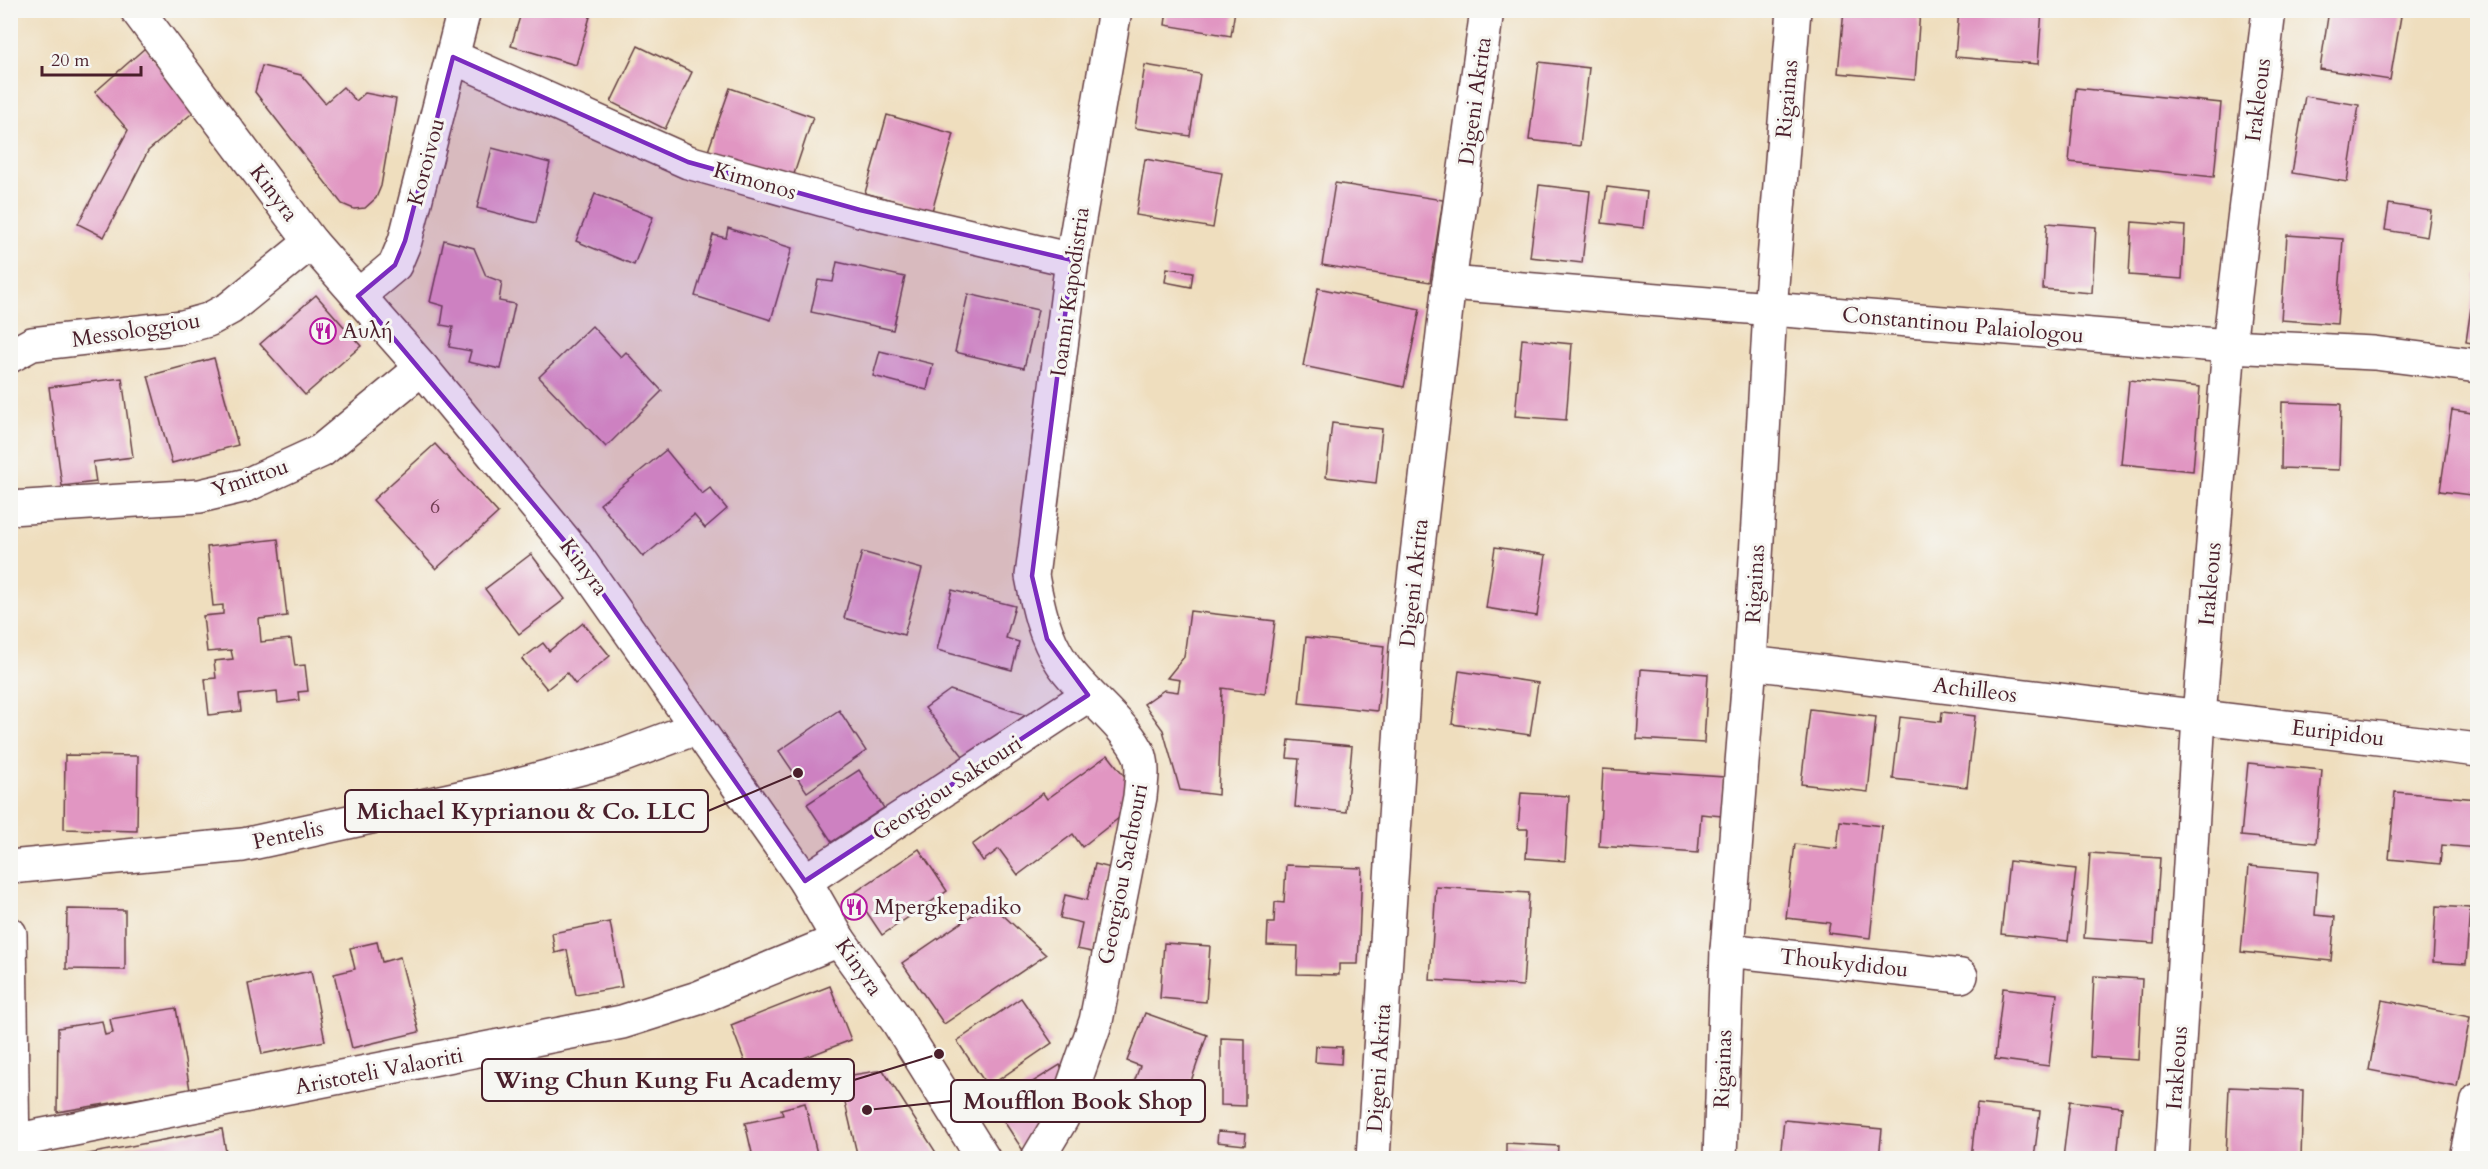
<svg xmlns="http://www.w3.org/2000/svg" width="2488" height="1169" font-family="Cardo,serif">
<rect width="100%" height="100%" fill="#f6f6f2"/>
<filter id="ink" filterUnits="userSpaceOnUse"><feTurbulence type="fractalNoise" baseFrequency=".0167" numOctaves="2"/><feDisplacementMap in="SourceGraphic" scale="12" xChannelSelector="R" yChannelSelector="G"/><feConvolveMatrix kernelMatrix="1 2 1 2 8 2 1 2 1" color-interpolation-filters="sRGB"/></filter>
<filter id="wash" filterUnits="userSpaceOnUse"><feTurbulence type="fractalNoise" baseFrequency=".008" numOctaves="4" result="noise"/><feDisplacementMap in="SourceGraphic" scale="24" xChannelSelector="R" yChannelSelector="G"/><feGaussianBlur stdDeviation="1.35" result="paint"/><feColorMatrix in="noise" values="0 0 0 0 0 0 0 0 0 0 0 0 0 0 0 0 0 1.4 0 .05"/><feComposite in="paint" operator="in"/></filter>
<g filter="url(#wash)">
<rect width="100%" height="100%" fill="#efdebe"/>
<g id="blocks">
<g fill="#e196c2">
<polygon points="522,10 592,10 576,65 511,46"/>
<polygon points="1167,10 1235,10 1231,36 1165,25"/>
<polygon points="1844,10 1920,10 1915,80 1838,73"/>
<polygon points="1959,10 2042,10 2038,64 1955,57"/>
<polygon points="2329,10 2369,10 2401,16 2390,80 2320,69"/>
<polygon points="638,46 692,72 665,129 611,102"/>
<polygon points="145,48 197,109 148,151 104,237 78,224 128,130 95,92"/>
<polygon points="1539,62 1589,68 1580,146 1529,140"/>
<polygon points="1145,65 1200,74 1190,136 1135,128"/>
<polygon points="262,66 301,75 325,103 343,87 356,101 365,93 396,99 381,186 376,198 365,208 354,209 342,204 255,92"/>
<polygon points="730,88 813,117 791,183 707,154"/>
<polygon points="2076,88 2221,103 2214,177 2069,162"/>
<polygon points="2305,96 2359,105 2347,182 2292,173"/>
<polygon points="887,115 954,134 932,211 865,193"/>
<polygon points="492,148 550,163 536,223 477,208"/>
<polygon points="1145,159 1222,173 1213,228 1136,215"/>
<polygon points="1335,183 1443,200 1430,282 1322,265"/>
<polygon points="1539,185 1590,191 1582,263 1530,257"/>
<polygon points="1607,187 1647,192 1643,228 1602,223"/>
<polygon points="595,194 653,217 634,265 576,241"/>
<polygon points="2389,204 2431,211 2427,237 2385,230"/>
<polygon points="2132,222 2185,226 2182,279 2129,275"/>
<polygon points="2047,223 2096,227 2092,293 2043,289"/>
<polygon points="728,228 792,248 771,320 695,296 713,235 726,238"/>
<polygon points="2287,235 2343,239 2337,324 2281,320"/>
<polygon points="444,240 474,248 486,276 502,282 499,301 515,304 501,369 468,362 471,351 449,347 453,327 441,325 444,306 430,302"/>
<polygon points="837,262 905,277 893,330 811,312 818,280 833,282"/>
<polygon points="1167,268 1193,272 1191,287 1165,282"/>
<polygon points="2476,274 2478,274 2478,344 2466,342"/>
<polygon points="1318,288 1420,309 1404,387 1303,366"/>
<polygon points="968,294 1038,310 1024,368 955,352"/>
<polygon points="316,295 361,346 305,395 260,344"/>
<polygon points="592,326 621,357 626,352 662,391 606,447 539,377"/>
<polygon points="1522,339 1572,344 1566,420 1515,416"/>
<polygon points="880,351 933,364 927,390 873,376"/>
<polygon points="214,358 238,445 172,463 148,376"/>
<polygon points="122,378 133,457 93,462 96,482 62,486 49,387"/>
<polygon points="2129,380 2200,387 2193,471 2121,464"/>
<polygon points="2282,402 2341,404 2339,470 2281,468"/>
<polygon points="2452,410 2478,414 2478,496 2440,491"/>
<polygon points="1332,423 1382,429 1376,483 1326,477"/>
<polygon points="435,444 498,513 436,569 373,500"/>
<polygon points="666,450 702,494 710,488 727,509 705,528 694,515 643,557 600,504"/>
<polygon points="278,539 287,616 259,619 261,642 291,639 295,666 305,665 308,691 298,692 299,700 278,703 277,691 239,695 241,711 209,715 205,679 216,678 214,661 233,659 231,650 207,652 203,616 223,614 223,605 213,606 207,547"/>
<polygon points="1495,547 1546,555 1537,616 1486,608"/>
<polygon points="862,552 922,569 904,635 844,618"/>
<polygon points="531,554 565,599 519,634 485,589"/>
<polygon points="952,590 1015,606 1006,638 1019,642 1012,670 937,650"/>
<polygon points="1190,611 1275,621 1265,694 1222,688 1218,795 1180,790 1163,730 1144,704 1164,690 1178,692 1180,680 1167,678 1184,657"/>
<polygon points="583,623 610,656 575,684 567,673 547,689 522,659 543,643 549,651"/>
<polygon points="1306,637 1384,646 1377,711 1299,703"/>
<polygon points="1641,669 1708,674 1704,743 1637,739"/>
<polygon points="1459,671 1538,683 1530,735 1452,724"/>
<polygon points="950,690 1025,715 966,760 925,708"/>
<polygon points="1810,709 1876,717 1868,792 1801,784"/>
<polygon points="839,710 866,751 807,792 779,751"/>
<polygon points="1942,712 1975,716 1967,787 1893,779 1900,717 1941,722"/>
<polygon points="1289,740 1352,746 1346,812 1295,807 1299,759 1287,758"/>
<polygon points="65,755 138,756 137,831 64,829"/>
<polygon points="1108,755 1130,783 1129,810 1082,847 1073,834 1018,875 999,849 983,861 972,845 1043,793 1047,799"/>
<polygon points="2248,763 2322,770 2316,843 2241,836"/>
<polygon points="1603,769 1724,777 1722,816 1701,814 1698,853 1599,846"/>
<polygon points="859,770 884,808 832,842 807,804"/>
<polygon points="2395,792 2478,799 2478,848 2442,845 2440,864 2389,859"/>
<polygon points="1521,793 1569,796 1565,861 1526,858 1528,829 1518,829"/>
<polygon points="1840,821 1882,826 1870,938 1828,933 1830,923 1786,918 1795,844 1837,849"/>
<polygon points="919,849 947,891 882,935 854,893"/>
<polygon points="2090,853 2160,858 2154,943 2084,938"/>
<polygon points="2009,861 2076,869 2068,941 2001,934"/>
<polygon points="1095,864 1111,868 1092,952 1077,949 1082,923 1060,918 1065,895 1087,900"/>
<polygon points="1286,865 1362,868 1358,964 1339,964 1339,975 1297,974 1298,946 1267,945 1268,923 1274,923 1275,902 1284,903"/>
<polygon points="2249,866 2318,872 2315,915 2335,917 2331,961 2241,952"/>
<polygon points="1436,887 1529,893 1523,986 1430,980"/>
<polygon points="990,903 1046,955 944,1024 902,963"/>
<polygon points="2436,906 2470,908 2466,964 2433,962"/>
<polygon points="67,909 125,910 125,970 66,969"/>
<polygon points="610,922 622,987 576,995 567,950 555,953 552,933"/>
<polygon points="377,942 382,962 400,957 419,1032 352,1048 334,974 355,969 350,948"/>
<polygon points="1164,943 1210,946 1206,1002 1160,998"/>
<polygon points="311,971 325,1041 262,1054 248,984"/>
<polygon points="2094,976 2142,979 2138,1060 2090,1057"/>
<polygon points="830,986 851,1040 751,1078 731,1025"/>
<polygon points="2003,988 2057,994 2049,1066 1995,1059"/>
<polygon points="1021,998 1052,1043 988,1087 957,1041"/>
<polygon points="2382,1000 2470,1017 2457,1087 2369,1070"/>
<polygon points="176,1008 190,1090 57,1112 58,1028 102,1021 105,1035 113,1033 110,1019"/>
<polygon points="1145,1013 1207,1035 1190,1084 1180,1081 1175,1097 1134,1082 1140,1066 1127,1061"/>
<polygon points="1221,1038 1245,1039 1245,1106 1221,1105"/>
<polygon points="1316,1046 1342,1047 1341,1064 1315,1062"/>
<polygon points="1060,1065 1068,1080 1024,1152 994,1106"/>
<polygon points="883,1070 937,1154 939,1158 858,1158 839,1077"/>
<polygon points="2229,1087 2303,1090 2301,1158 2226,1158"/>
<polygon points="2070,1101 2122,1107 2117,1158 2063,1158"/>
<polygon points="805,1103 818,1158 737,1158 737,1156 752,1153 745,1123 783,1115 781,1109"/>
<polygon points="1977,1104 2040,1111 2034,1158 1971,1158"/>
<polygon points="1784,1120 1882,1129 1879,1158 1780,1158"/>
<polygon points="222,1129 227,1158 72,1158 72,1157"/>
<polygon points="1218,1131 1246,1133 1245,1145 1217,1142"/>
<polygon points="1506,1143 1558,1146 1557,1158 1506,1158"/>
</g>
</g>
</g>
<g filter="url(#ink)">
<use href="#blocks" fill-opacity="0" stroke="#633c41" stroke-width="1.5"/>
<g fill="none" stroke-linecap="round" stroke-linejoin="round">
<g stroke="#633c41" stroke-width="36">
<g id="minor">
<polyline points="453,57 688,162 860,210 1072,260"/>
<polyline points="1449,283 2229,346 2374,353 2478,366"/>
<polyline points="10,356 32,344 183,327 208,320 230,308 311,242"/>
<polyline points="10,508 200,496 247,485 321,451 422,368"/>
<polyline points="1750,663 2478,750"/>
<polyline points="10,867 243,845 504,788 608,761 696,728"/>
<polyline points="805,881 1088,695"/>
<polyline points="10,934 13,1158"/>
<polyline points="1727,950 1961,976"/>
<polyline points="13,1141 622,1022 698,998 839,940"/>
<path d="M1038,1158L1062,1118L1096,1021L1140,797C1141,784 1144,769 1140,756C1129,727 1081,692 1062,663C1044,636 1038,607 1032,576L1072,260L1115,10"/>
<polyline points="1373,1158 1406,648 1449,283 1487,10"/>
<polyline points="1720,1158 1727,950 1750,663 1770,310 1794,10"/>
<polyline points="2172,1158 2199,717 2229,346 2269,10"/>
<polyline points="2466,1158 2478,1100"/>
</g>
</g>
<g stroke="#633c41" stroke-width="36">
<g id="tertiary">
<polyline points="137,10 311,242 422,368 573,551 805,881 839,940 898,1022 983,1158"/>
<polyline points="358,296 395,265 405,241 464,10"/>
</g>
</g>
<use href="#minor" stroke="#fff" stroke-width="33"/>
<use href="#tertiary" stroke="#fff" stroke-width="33"/>
</g>
</g>
<path fill="#7b2cbf" fill-opacity="0.2" stroke="#7b2cbf" stroke-width="4.5" stroke-linejoin="round" d="M453,57L688,162L860,210L1072,260L1032,576L1047,639L1088,695L805,881L573,551L358,296L395,265L405,241Z"/>
<defs>
<g id="restaurant-ring" transform="scale(1.35)"><circle r="9.5" fill="#f6f6f2" stroke="#b5179e" stroke-width="1.5"/><path d="M-5-6h1v4h1v-4h1v4h1v-4h1v5L-1.5 .5V6h-2V.5L-5-1ZM5-6V6H3V1.5H1.5Q1.5-4 5-6Z" fill="#b5179e"/></g>
</defs>
<g fill-rule="evenodd">
<use href="#restaurant-ring" x="323" y="331"/>
<use href="#restaurant-ring" x="854" y="907"/>
</g>
<g text-anchor="middle" dominant-baseline="central" stroke-width="6" stroke-linejoin="round" paint-order="stroke">
<g font-size="20" fill="#703d51">
<text x="435" y="506">6</text>
</g>
<g font-size="22" fill="#4a1f2b" stroke="#f6f6f2">
<text transform="translate(1787 99) rotate(-85)">Rigainas</text>
<text transform="translate(2258 100) rotate(-83)">Irakleous</text>
<text transform="translate(1475 101) rotate(-82)">Digeni Akrita</text>
<text transform="translate(426 162) rotate(-75)">Koroivou</text>
<text transform="translate(755 181) rotate(16)">Kimonos</text>
<text transform="translate(274 193) rotate(53)">Kinyra</text>
<text transform="translate(1070 292) rotate(-82)">Ioanni Kapodistria</text>
<text transform="translate(1963 325) rotate(5)">Constantinou Palaiologou</text>
<text transform="translate(136 330) rotate(-9)">Messologgiou</text>
<text transform="translate(250 478) rotate(-19)">Ymittou</text>
<text transform="translate(584 567) rotate(53)">Kinyra</text>
<text transform="translate(1414 583) rotate(-84)">Digeni Akrita</text>
<text transform="translate(1755 584) rotate(-87)">Rigainas</text>
<text transform="translate(2210 584) rotate(-85)">Irakleous</text>
<text transform="translate(1975 690) rotate(7)">Achilleos</text>
<text transform="translate(2338 733) rotate(7)">Euripidou</text>
<text transform="translate(947 788) rotate(-33)">Georgiou Saktouri</text>
<text transform="translate(288 835) rotate(-12)">Pentelis</text>
<text transform="translate(1123 874) rotate(-79)">Georgiou Sachtouri</text>
<text transform="translate(1844 963) rotate(6)">Thoukydidou</text>
<text transform="translate(859 967) rotate(55)">Kinyra</text>
<text transform="translate(1379 1068) rotate(-86)">Digeni Akrita</text>
<text transform="translate(2177 1068) rotate(-86)">Irakleous</text>
<text transform="translate(1723 1069) rotate(-88)">Rigainas</text>
<text transform="translate(379 1071) rotate(-11)">Aristoteli Valaoriti</text>
</g>
<g font-size="22" fill="#4a1f2b" stroke="#f6f6f2" text-anchor="start">
<text x="342" y="331">Αυλή</text>
<text x="874" y="907">Mpergkepadiko</text>
</g>
</g>
<path fill="none" stroke="#4a1f2b" stroke-width="2" d="M798 773L708 811M939 1054L854 1080M867 1110L951 1101"/>
<g fill="#4a1f2b" stroke="#f6f6f2" stroke-width="2">
<circle cx="798" cy="773" r="6"/>
<circle cx="939" cy="1054" r="6"/>
<circle cx="867" cy="1110" r="6"/>
</g>
<g fill="#f6f6f2" stroke="#4a1f2b" stroke-width="2">
<rect x="345" y="790" width="363" height="42" rx="6"/>
<rect x="482" y="1059" width="372" height="42" rx="6"/>
<rect x="951" y="1080" width="254" height="42" rx="6"/>
</g>
<g font-size="24" text-anchor="middle" font-weight="bold" fill="#4a1f2b">
<text x="526" y="819">Michael Kyprianou &amp; Co. LLC</text>
<text x="668" y="1088">Wing Chun Kung Fu Academy</text>
<text x="1078" y="1109">Moufflon Book Shop</text>
</g>
<rect width="2488" height="1169" fill="none" stroke="#f6f6f2" stroke-width="36"/>
<path d="M42 66v9h99v-9" fill="none" stroke="#4a1f2b" stroke-width="3"/>
<text x="51" y="66" font-size="18" fill="#4a1f2b" stroke="#f6f6f2" stroke-width="4.5" paint-order="stroke">20 m</text>
</svg>
